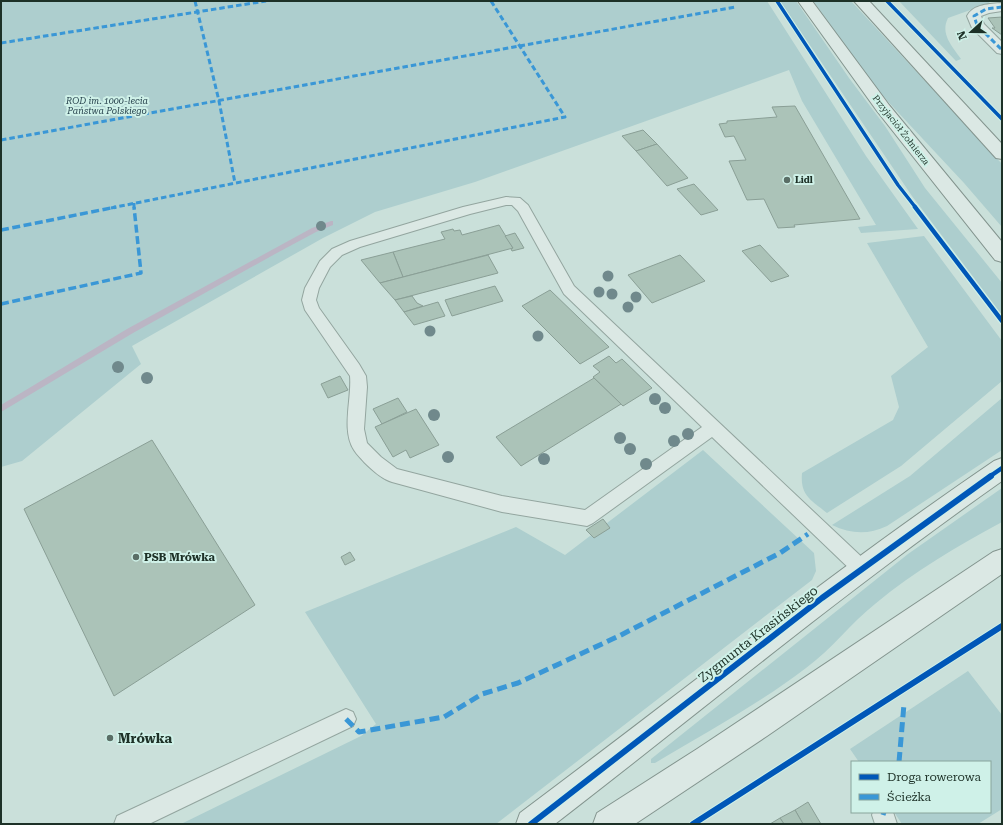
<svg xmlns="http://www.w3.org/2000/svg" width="1003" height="825" font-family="'Roboto Serif',serif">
<rect width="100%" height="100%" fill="#cae0da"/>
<g fill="#adcece">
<polygon points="1,1 767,1 866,156 918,229 861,233 858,227 876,225 802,101 789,70 475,182 375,212 323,238 132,346 141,364 22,461 1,467"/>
<polygon points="780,1 796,1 849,78 885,126 925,188 1002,283 1002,315 912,196"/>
<polygon points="813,1 851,1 1002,164 1002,227 964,183 880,93"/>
<path d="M899,1H987L990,3L948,18C940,34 952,46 961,59L956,61Z"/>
<path d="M924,236L1002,341V381L901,466L827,513C811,500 800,496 802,473L893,420L899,407L891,376L928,347L867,243Z"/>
<path d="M1002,398V450L887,526C868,535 851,534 832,525L910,476Z"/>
<polygon points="703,450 814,553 816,571 812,580 496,824 181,824 361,736 376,724 305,612 516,527 565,555"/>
<path d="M1002,488V522C958,546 914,571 875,604C851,623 832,649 806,668C759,704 705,733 655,763H651V759L908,554Z"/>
<polygon points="968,671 1002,715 1002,809 978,824 902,824 894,812 990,812 990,762 859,762 850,749"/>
</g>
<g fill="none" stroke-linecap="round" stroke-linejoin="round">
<polygon fill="#bbb5c4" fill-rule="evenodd" points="331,221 333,221 333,225 316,232 275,254 133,333 1,412 1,405 127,329 312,228"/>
</g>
<g fill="#abc3b8" stroke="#8a9f96">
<polygon points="1002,17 1002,35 992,28 995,28 988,18"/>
<polygon points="795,106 860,219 794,225 795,227 778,228 764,199 747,200 729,161 746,160 734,136 725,137 719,124 727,123 727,121 777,117 772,107"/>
<polygon points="643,130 657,144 636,151 622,136"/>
<polygon points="657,144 688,178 667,186 636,151"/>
<polygon points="694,184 718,210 701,215 677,189"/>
<polygon points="499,225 513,248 403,277 393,252 445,239 441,232 453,229 454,231 460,230 462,235"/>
<polygon points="515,233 524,248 512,251 511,249 513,248 505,236"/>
<polygon points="760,245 789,276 771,282 742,251"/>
<polygon points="393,252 403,277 380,283 361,260"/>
<polygon points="488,255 498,273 395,300 380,283"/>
<polygon points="680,255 705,281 652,303 628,275"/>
<polygon points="495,286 503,301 452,316 445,300"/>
<polygon points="550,290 609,347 580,364 522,306"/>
<polygon points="412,296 417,303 423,306 404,312 395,300"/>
<polygon points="438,302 445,316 414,325 404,312"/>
<polygon points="609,356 616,363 622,359 652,388 623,406 593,377 600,372 593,366"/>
<polygon points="340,376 348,390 328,398 321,384"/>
<polygon points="594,378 621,404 521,466 496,437"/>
<polygon points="398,398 407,412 382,424 373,409"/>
<polygon points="416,409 439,445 410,458 406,450 393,457 375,427"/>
<polygon points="152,440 255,605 114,696 24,509"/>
<polygon points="603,519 610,528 594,538 586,530"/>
<polygon points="350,552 355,560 345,565 341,557"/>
<polygon points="808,802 821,824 803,824 795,810"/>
<polygon points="795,810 803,824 784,824 780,818"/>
<polygon points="780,818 784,824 770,824"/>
</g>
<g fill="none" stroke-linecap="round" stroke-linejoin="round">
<g stroke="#93a59f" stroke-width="2">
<g id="lane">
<path d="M506,197L520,198L528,205L574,286L867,562L870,568L867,574L861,576L855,574L712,437L593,523L587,526L502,512L392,482C382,479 372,470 364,462C361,458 357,455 354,450C341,430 352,399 350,376L305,310L302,300L305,288L320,261L332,249L350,241L463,207ZM506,205H512L518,211L564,294L702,427L585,510L502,496L397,469L381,457L367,443L364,429L367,387L366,376L359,364L319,308L316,300L319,288L330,267L342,255L360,247L470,214Z"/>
<polygon points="346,709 353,712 356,719 353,726 149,824 114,824 117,816"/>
<polygon points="873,812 893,812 897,824 875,824 872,815"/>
</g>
</g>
<g stroke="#93a59f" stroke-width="2">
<path id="street" d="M1002,3V11L989,13L981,16L984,24L1002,42V54L997,53L972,28L967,16C973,4 990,4 1002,3Z"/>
</g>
<g stroke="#83948e" stroke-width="2">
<g id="secondary">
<polygon points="798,1 812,1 889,105 1002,242 1002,262 995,260 877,111"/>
<polygon points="854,1 869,1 1002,144 1002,159 996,158"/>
<path d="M1002,458V481C848,589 704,709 555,824H516L520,813C678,695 831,572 994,461Z"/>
<polygon points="1002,549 1002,574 767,736 635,824 593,824 597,813 697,749 993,552"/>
</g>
</g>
<use href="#lane" fill="#dbe8e4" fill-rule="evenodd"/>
<use href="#street" fill="#dbe8e4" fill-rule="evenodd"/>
<use href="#secondary" fill="#dbe8e4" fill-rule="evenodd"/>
<g stroke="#3a97d6" stroke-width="3" stroke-dasharray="5.5 3" stroke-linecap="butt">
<polyline points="195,1 219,101 235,183"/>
<polyline points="1002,7 986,9 974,16 977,25 1002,50"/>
<polyline points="1,43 266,1"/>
<polyline points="1,140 735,7"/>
<polyline points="134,203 134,208"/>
<polyline points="111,208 565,117 491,1"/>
</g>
<g stroke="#3a97d6" stroke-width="3.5" stroke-dasharray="8 3.5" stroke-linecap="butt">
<polyline points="1,230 116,207"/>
<polyline points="1,304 141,273 134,207"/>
</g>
<g stroke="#3a97d6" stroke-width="5" stroke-dasharray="10 5" stroke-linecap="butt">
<polyline points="346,719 359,732 444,717 482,694 518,683 619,636 780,553 808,534"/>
<polyline points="899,762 904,704"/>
<polyline points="883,815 884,812"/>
</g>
<g stroke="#cff1e8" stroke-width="5.5">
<g id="cycleway-far2">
<polyline points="777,1 898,185 916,208"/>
<polyline points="887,1 1002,119"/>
</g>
</g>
<g stroke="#cff1e8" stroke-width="7">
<g id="cycleway-far1">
<polyline points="915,207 1002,321"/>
<polyline points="989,477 1002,468"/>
</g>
</g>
<g stroke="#cff1e8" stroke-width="8">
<g id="cycleway">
<polyline points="531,824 822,598 991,476"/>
<polyline points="693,824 1002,626"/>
</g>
</g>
<use href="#cycleway-far2" stroke="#0057b8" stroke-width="3.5"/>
<use href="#cycleway-far1" stroke="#0057b8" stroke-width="4.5"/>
<use href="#cycleway" stroke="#0057b8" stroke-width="6"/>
</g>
<g fill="#70898c">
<circle cx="321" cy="226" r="5"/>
<circle cx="608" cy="276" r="5.5"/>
<circle cx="599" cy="292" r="5.5"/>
<circle cx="612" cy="294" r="5.5"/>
<circle cx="636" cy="297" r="5.5"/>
<circle cx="628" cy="307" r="5.5"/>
<circle cx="430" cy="331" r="5.5"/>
<circle cx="538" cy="336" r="5.5"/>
<circle cx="118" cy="367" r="6"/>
<circle cx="147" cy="378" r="6"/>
<circle cx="655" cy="399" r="6"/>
<circle cx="665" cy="408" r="6"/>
<circle cx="434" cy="415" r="6"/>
<circle cx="688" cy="434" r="6"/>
<circle cx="620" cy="438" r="6"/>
<circle cx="674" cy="441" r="6"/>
<circle cx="630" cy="449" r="6"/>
<circle cx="448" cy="457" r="6"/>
<circle cx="544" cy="459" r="6"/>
<circle cx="646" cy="464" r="6"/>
</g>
<g fill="#5a6e66" stroke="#cff1e8" stroke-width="1.5">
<circle cx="787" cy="180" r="4"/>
<circle cx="136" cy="557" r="4"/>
<circle cx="110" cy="738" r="4"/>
</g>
<g text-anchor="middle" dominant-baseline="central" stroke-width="4" stroke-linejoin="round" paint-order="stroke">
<g font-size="9" font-style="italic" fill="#26414c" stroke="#cff1e8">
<text x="107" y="101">ROD im. 1000-lecia<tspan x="107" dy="10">Państwa Polskiego</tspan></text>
</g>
<g font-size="9" fill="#1d3127" stroke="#cff1e8">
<text transform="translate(901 130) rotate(52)">Przyjaciół Żołnierza</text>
</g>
<g font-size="9" font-weight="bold" fill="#1d3127" stroke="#cff1e8" text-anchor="start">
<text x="795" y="180">Lidl</text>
</g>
<g font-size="11" font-weight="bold" fill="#1d3127" stroke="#cff1e8" text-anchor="start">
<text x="144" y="557">PSB Mrówka</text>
</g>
<g font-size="13" fill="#1d3127" stroke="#cff1e8">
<text transform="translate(758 634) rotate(-38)">Zygmunta Krasińskiego</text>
</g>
<g font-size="13" font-weight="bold" fill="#1d3127" stroke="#cff1e8" text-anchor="start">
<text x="118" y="738">Mrówka</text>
</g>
</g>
<rect width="1003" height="825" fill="none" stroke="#1d3127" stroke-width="4"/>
<rect x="851" y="761" width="140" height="52" fill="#cff1e8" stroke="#88a49b"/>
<rect x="859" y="774" width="20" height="6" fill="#0057b8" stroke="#88a49b"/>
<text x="887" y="781" font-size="12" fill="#1d3127">Droga rowerowa</text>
<rect x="859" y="794" width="20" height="6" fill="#3a97d6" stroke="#88a49b"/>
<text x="887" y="801" font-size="12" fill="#1d3127">Ścieżka</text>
<g transform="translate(971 32) rotate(249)" stroke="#cff1e8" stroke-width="3" paint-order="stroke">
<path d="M0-3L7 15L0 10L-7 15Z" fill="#1d3127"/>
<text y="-6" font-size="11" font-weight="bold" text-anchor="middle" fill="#1d3127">N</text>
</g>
</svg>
